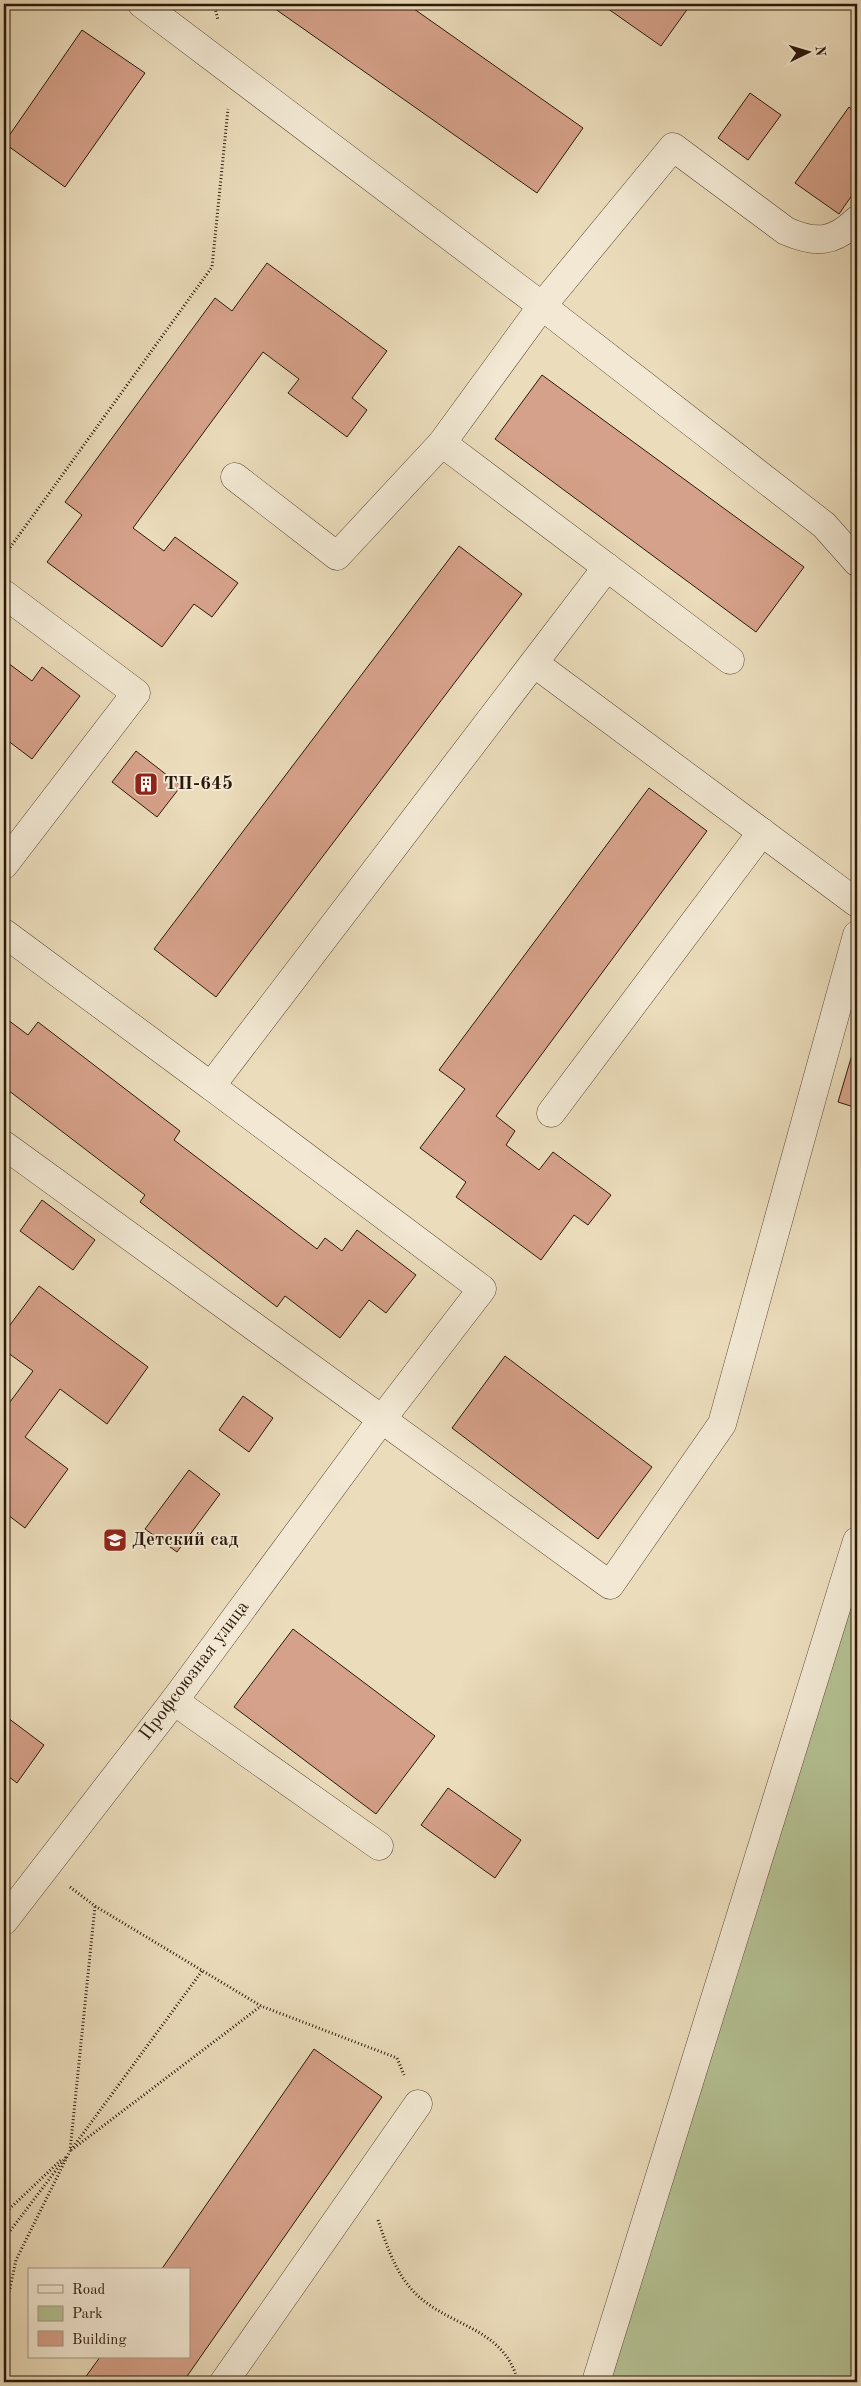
<svg xmlns="http://www.w3.org/2000/svg" width="861" height="2386" font-family="'Old Standard TT',serif">
<rect width="100%" height="100%" fill="#ebdcbb"/>
<filter id="stains"><feTurbulence type="fractalNoise" baseFrequency=".004" numOctaves="4"/><feColorMatrix values="0 0 0 0 .2 0 0 0 0 .09 0 0 0 0 .02 0 0 0 .5 -.17"/></filter>
<radialGradient id="worn" r=".72"><stop offset=".6" stop-color="#630" stop-opacity="0"/><stop offset="1" stop-color="#630" stop-opacity=".3"/></radialGradient>
<polygon fill="#b4c193" stroke="#706d4e" points="857,1578 857,2382 607,2382"/>
<g fill="#d6a18a" stroke="#2b190a">
<polygon points="273,4 407,4 583,128 537,193 271,6"/>
<polygon points="605,4 691,4 661,46 604,6"/>
<polygon points="82,30 145,73 65,187 4,143"/>
<polygon points="750,93 781,115 748,160 718,138"/>
<polygon points="849,107 857,113 857,188 839,214 795,183"/>
<polygon points="267,263 387,351 352,398 367,410 347,437 288,393 299,379 263,352 133,528 164,551 175,537 238,583 212,617 194,604 162,647 47,562 82,515 65,502 215,298 232,311"/>
<polygon points="542,375 804,567 756,632 495,439"/>
<polygon points="459,546 522,594 216,997 154,949"/>
<polygon points="4,660 32,681 42,667 80,696 32,759 7,740 4,743"/>
<polygon points="136,751 181,786 157,817 112,782"/>
<polygon points="649,788 707,831 496,1116 515,1131 506,1145 539,1170 553,1152 611,1195 588,1225 574,1215 541,1260 456,1197 466,1182 420,1148 465,1089 439,1070"/>
<polygon points="4,1017 28,1035 38,1022 180,1131 174,1140 317,1249 325,1238 342,1251 357,1230 416,1275 386,1313 369,1300 340,1338 285,1296 277,1307 140,1202 145,1195 4,1087"/>
<polygon points="857,1038 857,1108 838,1102"/>
<polygon points="42,1200 95,1240 73,1270 20,1231"/>
<polygon points="39,1286 148,1367 107,1424 60,1389 25,1437 68,1469 25,1528 4,1512 4,1410 33,1371 4,1350 4,1333"/>
<polygon points="505,1356 652,1467 598,1539 452,1428"/>
<polygon points="243,1396 273,1418 249,1452 219,1430"/>
<polygon points="189,1470 220,1494 177,1552 145,1529"/>
<polygon points="293,1629 435,1736 376,1814 234,1707"/>
<polygon points="4,1715 44,1745 17,1783 4,1773"/>
<polygon points="448,1788 521,1840 495,1878 421,1825"/>
<polygon points="314,2049 382,2097 183,2382 82,2382 100,2357 189,2357 189,2270 161,2270"/>
</g>
<g fill="none" stroke-linecap="round" stroke-linejoin="round">
<g stroke="#5b4a36" stroke-width="29">
<g id="minor">
<polyline points="142,4 542,306 824,525 857,562"/>
<polyline points="235,477 337,556 442,443"/>
<polyline points="4,594 136,693 4,865"/>
<path d="M730,660L442,443L542,306L673,147L786,231C816,244 833,243 857,220"/>
<polyline points="534,663 857,903"/>
<polyline points="4,933 211,1086 607,567"/>
<polyline points="551,1113 762,832"/>
<polyline points="4,1145 610,1585 722,1424 857,935"/>
<polyline points="174,1701 379,1846"/>
<polyline points="4,1921 174,1701 382,1419 482,1289 211,1086"/>
<polyline points="224,2382 418,2104"/>
<polyline points="596,2382 857,1541"/>
</g>
</g>
<g stroke="#2b190a" stroke-width="3" stroke-dasharray="1 2.5" stroke-linecap="butt">
<polyline points="214,4 218,20"/>
<polyline points="4,556 212,267 228,109"/>
<polyline points="70,1887 95,1906 261,2006 397,2058 404,2075"/>
<polyline points="74,2148 261,2006"/>
<polyline points="71,2150 202,1971"/>
<polyline points="4,2214 62,2159"/>
<path d="M378,2220C387,2246 395,2272 414,2292C449,2328 504,2326 518,2382"/>
<polyline points="4,2239 66,2157"/>
<polyline points="4,2316 16,2260 70,2151 95,1906"/>
</g>
<use href="#minor" stroke="#f2e8d3" stroke-width="28"/>
</g>
<defs>
<g id="building-square" transform="scale(1.25)"><rect x="-9" y="-9" width="18" height="18" rx="4" fill="#8f2418" stroke="#f2e8d3"/><path d="M-4-6H4V6H1V3H-1V6H-4ZM-2.5-4.3h1.7v1.8h-1.7ZM.8-4.3h1.7v1.8H.8ZM-2.5-1h1.7V.8h-1.7ZM.8-1h1.7V.8H.8Z" fill="#fff"/></g>
<g id="school-square" transform="scale(1.25)"><rect x="-9" y="-9" width="18" height="18" rx="4" fill="#8f2418" stroke="#f2e8d3"/><path d="M0-5L7-2L0 1L-7-2ZM-4 1L0 2.5L4 1V4Q0 6-4 4Z" fill="#fff"/></g>
</defs>
<g fill-rule="evenodd">
<use href="#building-square" x="146" y="784"/>
<use href="#school-square" x="115" y="1540"/>
</g>
<g text-anchor="middle" dominant-baseline="central" stroke-width="4" stroke-linejoin="round" paint-order="stroke">
<g font-size="19" font-weight="bold" fill="#2b190a" stroke="#f2e8d3" text-anchor="start">
<text x="164" y="784">ТП-645</text>
<text x="132" y="1540">Детский сад</text>
</g>
<g font-size="19" fill="#2b190a" stroke="#f2e8d3">
<text transform="translate(195 1671) rotate(-53)">Профсоюзная улица</text>
</g>
</g>
<rect width="861" height="2386" fill="none" stroke="#ebdcbb" stroke-width="20"/>
<rect x="5" y="5" width="851" height="2376" fill="none" stroke="#2b190a" stroke-width="2.5"/>
<rect x="10" y="10" width="841" height="2366" fill="none" stroke="#2b190a"/>
<rect x="28" y="2268" width="162" height="90" fill="#f2e8d3" stroke="#a29583"/>
<rect x="38" y="2285" width="25" height="8" fill="#f2e8d3" stroke="#a29583"/>
<text x="72" y="2294" font-size="15" fill="#2b190a">Road</text>
<rect x="38" y="2306" width="25" height="15" fill="#b4c193" stroke="#a29583"/>
<text x="72" y="2318" font-size="15" fill="#2b190a">Park</text>
<rect x="38" y="2331" width="25" height="15" fill="#d6a18a" stroke="#a29583"/>
<text x="72" y="2344" font-size="15" fill="#2b190a">Building</text>
<g transform="translate(808 52) rotate(85)" stroke="#f2e8d3" stroke-width="4" paint-order="stroke">
<path d="M0-4L9 19L0 12L-9 19Z" fill="#2b190a"/>
<text y="-8" font-size="14" font-weight="bold" text-anchor="middle" fill="#2b190a">N</text>
</g>
<rect width="100%" height="100%" filter="url(#stains)"/>
<rect width="100%" height="100%" fill="url(#worn)"/>
</svg>
